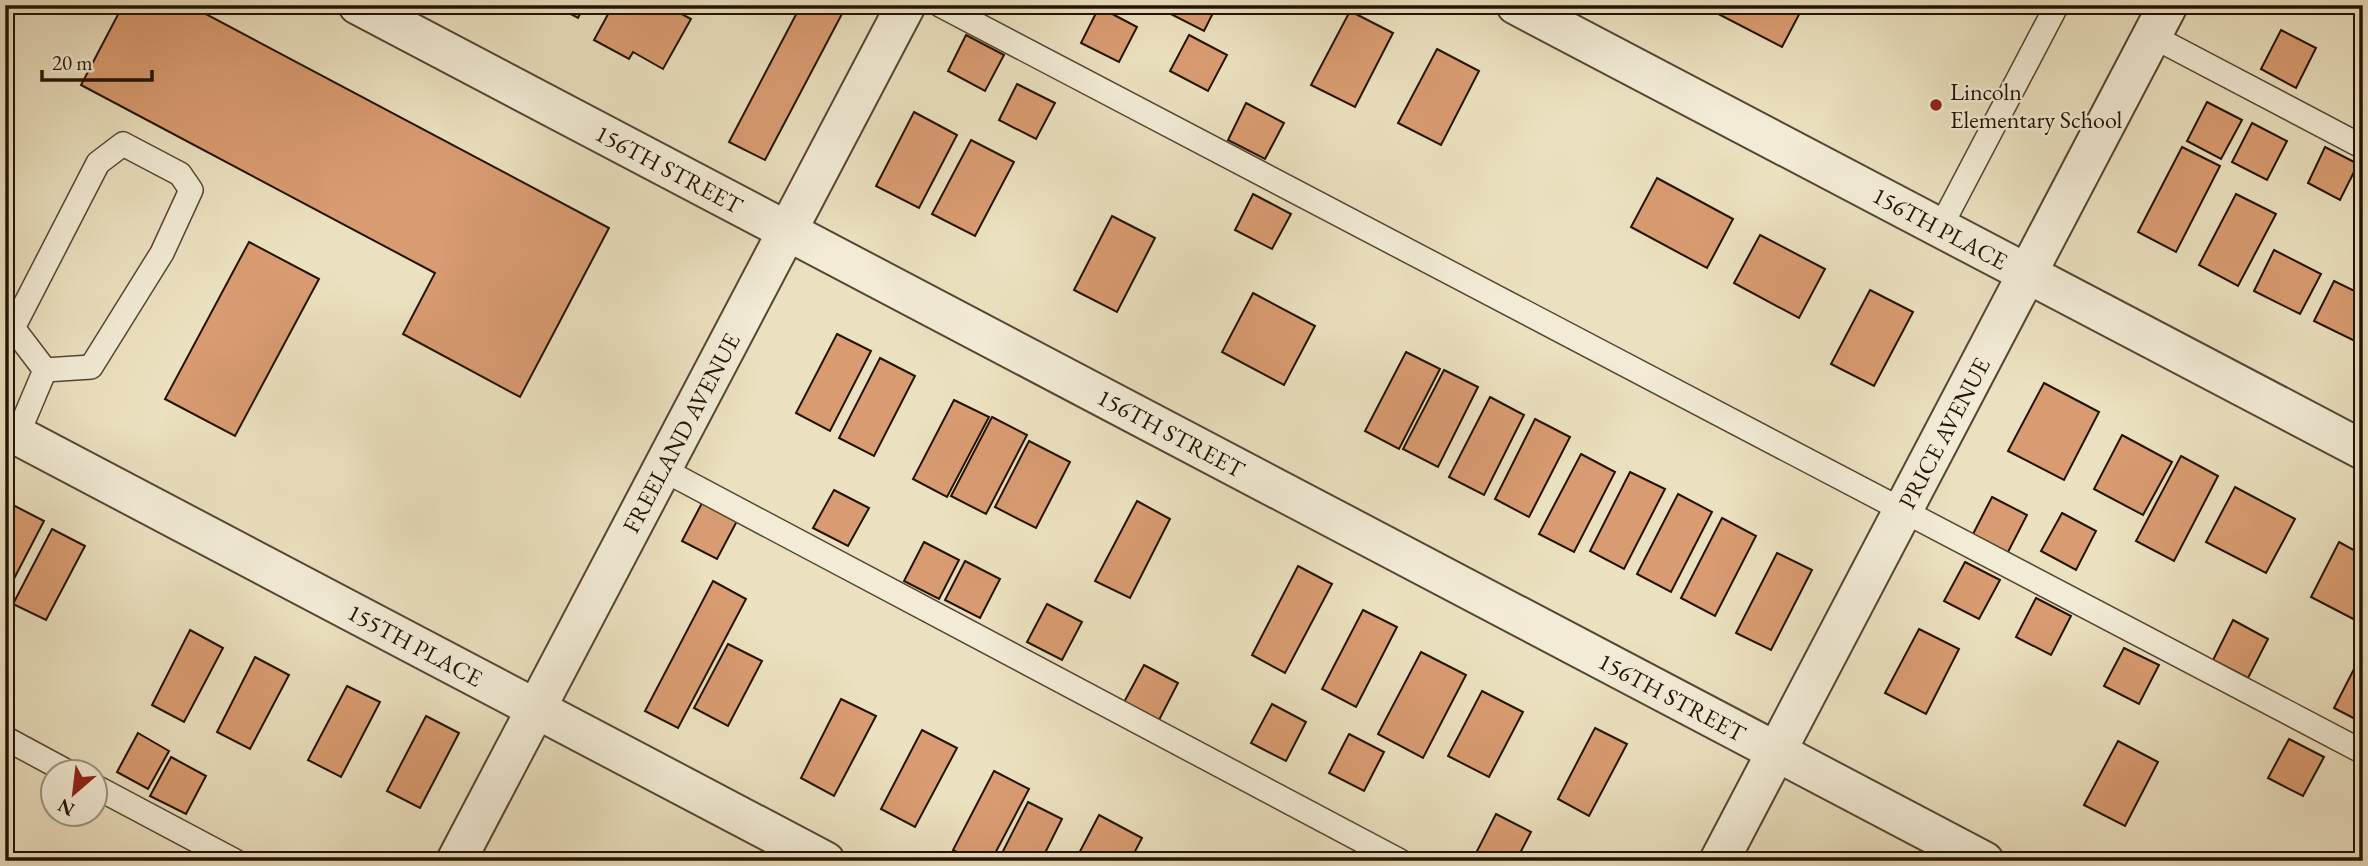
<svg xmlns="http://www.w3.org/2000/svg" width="2368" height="866" font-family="'EB Garamond',serif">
<rect width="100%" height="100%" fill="#ebe0bf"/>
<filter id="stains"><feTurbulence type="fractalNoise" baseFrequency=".00286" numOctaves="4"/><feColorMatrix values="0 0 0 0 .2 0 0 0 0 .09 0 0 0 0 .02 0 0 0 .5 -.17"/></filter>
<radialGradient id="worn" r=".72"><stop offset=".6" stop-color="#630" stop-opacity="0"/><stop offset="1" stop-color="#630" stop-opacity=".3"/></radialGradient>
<g fill="#d99b71" stroke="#231303" stroke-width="2">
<polygon points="123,5 189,5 609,228 520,397 403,334 435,273 81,85"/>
<polygon points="554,5 585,5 578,18"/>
<polygon points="613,5 665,5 691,19 663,69 633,52 629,59 594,40"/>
<polygon points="801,5 829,5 843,12 765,160 729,142"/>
<polygon points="1163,5 1217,5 1204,31 1161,9"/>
<polygon points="1701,5 1804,5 1782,47"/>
<polygon points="2361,5 2363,5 2363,21 2355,17"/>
<polygon points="1099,7 1137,27 1119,62 1081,43"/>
<polygon points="1350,11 1393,33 1355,107 1311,85"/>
<polygon points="2281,30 2316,48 2296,88 2261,69"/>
<polygon points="966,35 1004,55 985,91 948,71"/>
<polygon points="1189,35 1227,55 1208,91 1170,71"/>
<polygon points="1437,49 1479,71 1441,145 1398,123"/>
<polygon points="1017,84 1055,103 1036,139 999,120"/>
<polygon points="2207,102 2242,120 2221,159 2187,141"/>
<polygon points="1246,103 1284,123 1265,159 1228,140"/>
<polygon points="914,112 957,135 919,208 876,186"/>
<polygon points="2252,123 2287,141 2267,180 2232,162"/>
<polygon points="971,140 1014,162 975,236 932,214"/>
<polygon points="2182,147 2220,166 2176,252 2138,232"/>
<polygon points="2325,147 2358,164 2340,200 2308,183"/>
<polygon points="1657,178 1733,219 1707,268 1631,227"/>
<polygon points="1253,194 1291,214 1272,249 1235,230"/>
<polygon points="2236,194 2276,214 2238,286 2199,265"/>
<polygon points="1112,216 1155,238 1117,312 1074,290"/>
<polygon points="1760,235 1825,269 1799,318 1734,283"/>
<polygon points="249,242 319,279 235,436 165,399"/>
<polygon points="2274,250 2321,274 2300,314 2254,291"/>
<polygon points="2334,281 2363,295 2361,344 2314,321"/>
<polygon points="1870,290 1913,312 1874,386 1831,364"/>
<polygon points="1253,293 1315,326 1284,385 1222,352"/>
<polygon points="837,334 871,351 830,431 796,413"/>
<polygon points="1406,352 1440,369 1399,449 1365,431"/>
<polygon points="880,358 915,376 874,456 839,438"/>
<polygon points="1444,370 1478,387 1438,467 1403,449"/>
<polygon points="2044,383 2099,412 2064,480 2008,451"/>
<polygon points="1490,397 1524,415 1484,495 1449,477"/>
<polygon points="954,400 989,417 947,497 913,479"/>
<polygon points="992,417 1027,435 986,514 951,496"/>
<polygon points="1535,419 1570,437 1529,517 1495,499"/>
<polygon points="2122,435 2172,462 2143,515 2094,489"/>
<polygon points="1029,441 1070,462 1036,528 995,507"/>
<polygon points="1581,454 1615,472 1574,552 1539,534"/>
<polygon points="2181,456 2218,476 2174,561 2136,541"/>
<polygon points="1630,472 1665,489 1624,569 1590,551"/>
<polygon points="2235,487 2295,519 2266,573 2206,542"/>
<polygon points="834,490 869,508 848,546 813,528"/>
<polygon points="1678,494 1712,512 1671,592 1637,574"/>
<polygon points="1992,497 2027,515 2007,554 1972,536"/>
<polygon points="1137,501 1170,519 1130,598 1095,581"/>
<polygon points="702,503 737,521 717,559 682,541"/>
<polygon points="11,504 44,521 5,596 5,516"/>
<polygon points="2062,513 2096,531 2076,570 2041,551"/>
<polygon points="1722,518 1756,536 1715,616 1681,598"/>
<polygon points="52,529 85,546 46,620 13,604"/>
<polygon points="924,542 959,560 939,599 904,581"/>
<polygon points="2339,542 2363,555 2363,624 2311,597"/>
<polygon points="1777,553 1812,570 1771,650 1736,633"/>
<polygon points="965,561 1000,579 980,618 945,600"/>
<polygon points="1965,562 2000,580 1979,619 1944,601"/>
<polygon points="1298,566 1332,584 1285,673 1252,655"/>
<polygon points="713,581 746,599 678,728 645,711"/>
<polygon points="2036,598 2071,616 2051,655 2016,637"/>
<polygon points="1047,604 1082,622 1062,660 1027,642"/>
<polygon points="1363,610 1397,627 1356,707 1322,689"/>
<polygon points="2233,620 2268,639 2248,678 2213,660"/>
<polygon points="1919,629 1959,649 1926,714 1885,693"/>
<polygon points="190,630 223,648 184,722 152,705"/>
<polygon points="728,644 762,661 728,726 694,708"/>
<polygon points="2124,648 2159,665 2139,704 2104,686"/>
<polygon points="1421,652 1466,675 1423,758 1378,734"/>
<polygon points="255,657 289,675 250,749 217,732"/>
<polygon points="1144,665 1178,683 1158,722 1123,704"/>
<polygon points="2354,669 2363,673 2363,723 2334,708"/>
<polygon points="347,686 380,702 341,777 308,760"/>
<polygon points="1482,691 1523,712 1489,777 1448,756"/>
<polygon points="841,699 876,716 834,796 801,778"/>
<polygon points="1272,704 1306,722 1286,761 1251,743"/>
<polygon points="426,716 459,733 420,808 387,791"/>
<polygon points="1595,728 1627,744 1589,816 1558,799"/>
<polygon points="922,730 957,748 915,827 881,809"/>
<polygon points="138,733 169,751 148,789 117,772"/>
<polygon points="1349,734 1384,752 1364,791 1329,773"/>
<polygon points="2289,739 2324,757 2303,796 2268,778"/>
<polygon points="2118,741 2158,762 2125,826 2084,805"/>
<polygon points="171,757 206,776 186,814 150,796"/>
<polygon points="994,771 1029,789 991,861 973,861 953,850"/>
<polygon points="1028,802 1062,819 1041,861 998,861"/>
<polygon points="1496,814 1531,832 1516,861 1491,861 1476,853"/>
<polygon points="1099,815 1142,838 1130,861 1075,861"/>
</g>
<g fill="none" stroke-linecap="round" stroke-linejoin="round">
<g stroke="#554632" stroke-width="26">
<g id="service">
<polyline points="940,5 2363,752"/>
<polyline points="2152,36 2363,147"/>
<polygon points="123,144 180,174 191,190 162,253 91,367 45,370 13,328 98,163"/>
<polyline points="1940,228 2057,5"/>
<polyline points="17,436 45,370"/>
<polyline points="662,469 1400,861"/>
<polyline points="5,738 68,772"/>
<polyline points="94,786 235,861"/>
</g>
</g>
<g stroke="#554632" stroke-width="42">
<g id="minor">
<polyline points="358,5 1984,861"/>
<polyline points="1516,5 2363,450"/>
<polyline points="5,429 825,861"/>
<polyline points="456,861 906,5"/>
<polyline points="1719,861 2168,5"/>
</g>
</g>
<use href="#service" stroke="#f2ebd5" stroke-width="23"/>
<use href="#minor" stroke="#f2ebd5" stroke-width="38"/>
</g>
<circle fill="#8f2418" stroke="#f2ebd5" stroke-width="2.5" cx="1936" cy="105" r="7"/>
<g text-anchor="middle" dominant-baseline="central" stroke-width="5" stroke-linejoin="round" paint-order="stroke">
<g font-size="24" fill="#231303" stroke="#f2ebd5" text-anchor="start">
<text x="1950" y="91">Lincoln<tspan x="1950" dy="28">Elementary School</tspan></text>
</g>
<g font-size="24" fill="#231303" stroke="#f2ebd5">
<text transform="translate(669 169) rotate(28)">156TH STREET</text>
<text transform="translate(1940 228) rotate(28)">156TH PLACE</text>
<text transform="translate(681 433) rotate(-62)">FREELAND AVENUE</text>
<text transform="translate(1171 433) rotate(28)">156TH STREET</text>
<text transform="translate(1944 433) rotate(-62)">PRICE AVENUE</text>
<text transform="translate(415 645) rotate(28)">155TH PLACE</text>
<text transform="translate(1672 697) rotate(28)">156TH STREET</text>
</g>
</g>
<rect width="2368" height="866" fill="none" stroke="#ebe0bf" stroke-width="28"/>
<rect x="7" y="7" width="2354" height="852" fill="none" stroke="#231303" stroke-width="3.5"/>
<rect x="14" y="14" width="2340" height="838" fill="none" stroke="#231303" stroke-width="2"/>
<g transform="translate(74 793) rotate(208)"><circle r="33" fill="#f2ebd5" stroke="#9f9581" stroke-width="2"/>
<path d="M0-5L12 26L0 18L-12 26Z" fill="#8f2418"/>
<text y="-10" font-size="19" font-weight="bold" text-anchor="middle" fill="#231303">N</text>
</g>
<path d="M42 70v10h110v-10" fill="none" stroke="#231303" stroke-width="3.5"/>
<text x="52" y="70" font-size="21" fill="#231303" stroke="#f2ebd5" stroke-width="5" paint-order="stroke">20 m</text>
<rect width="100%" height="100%" filter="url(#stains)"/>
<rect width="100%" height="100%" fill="url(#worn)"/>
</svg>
